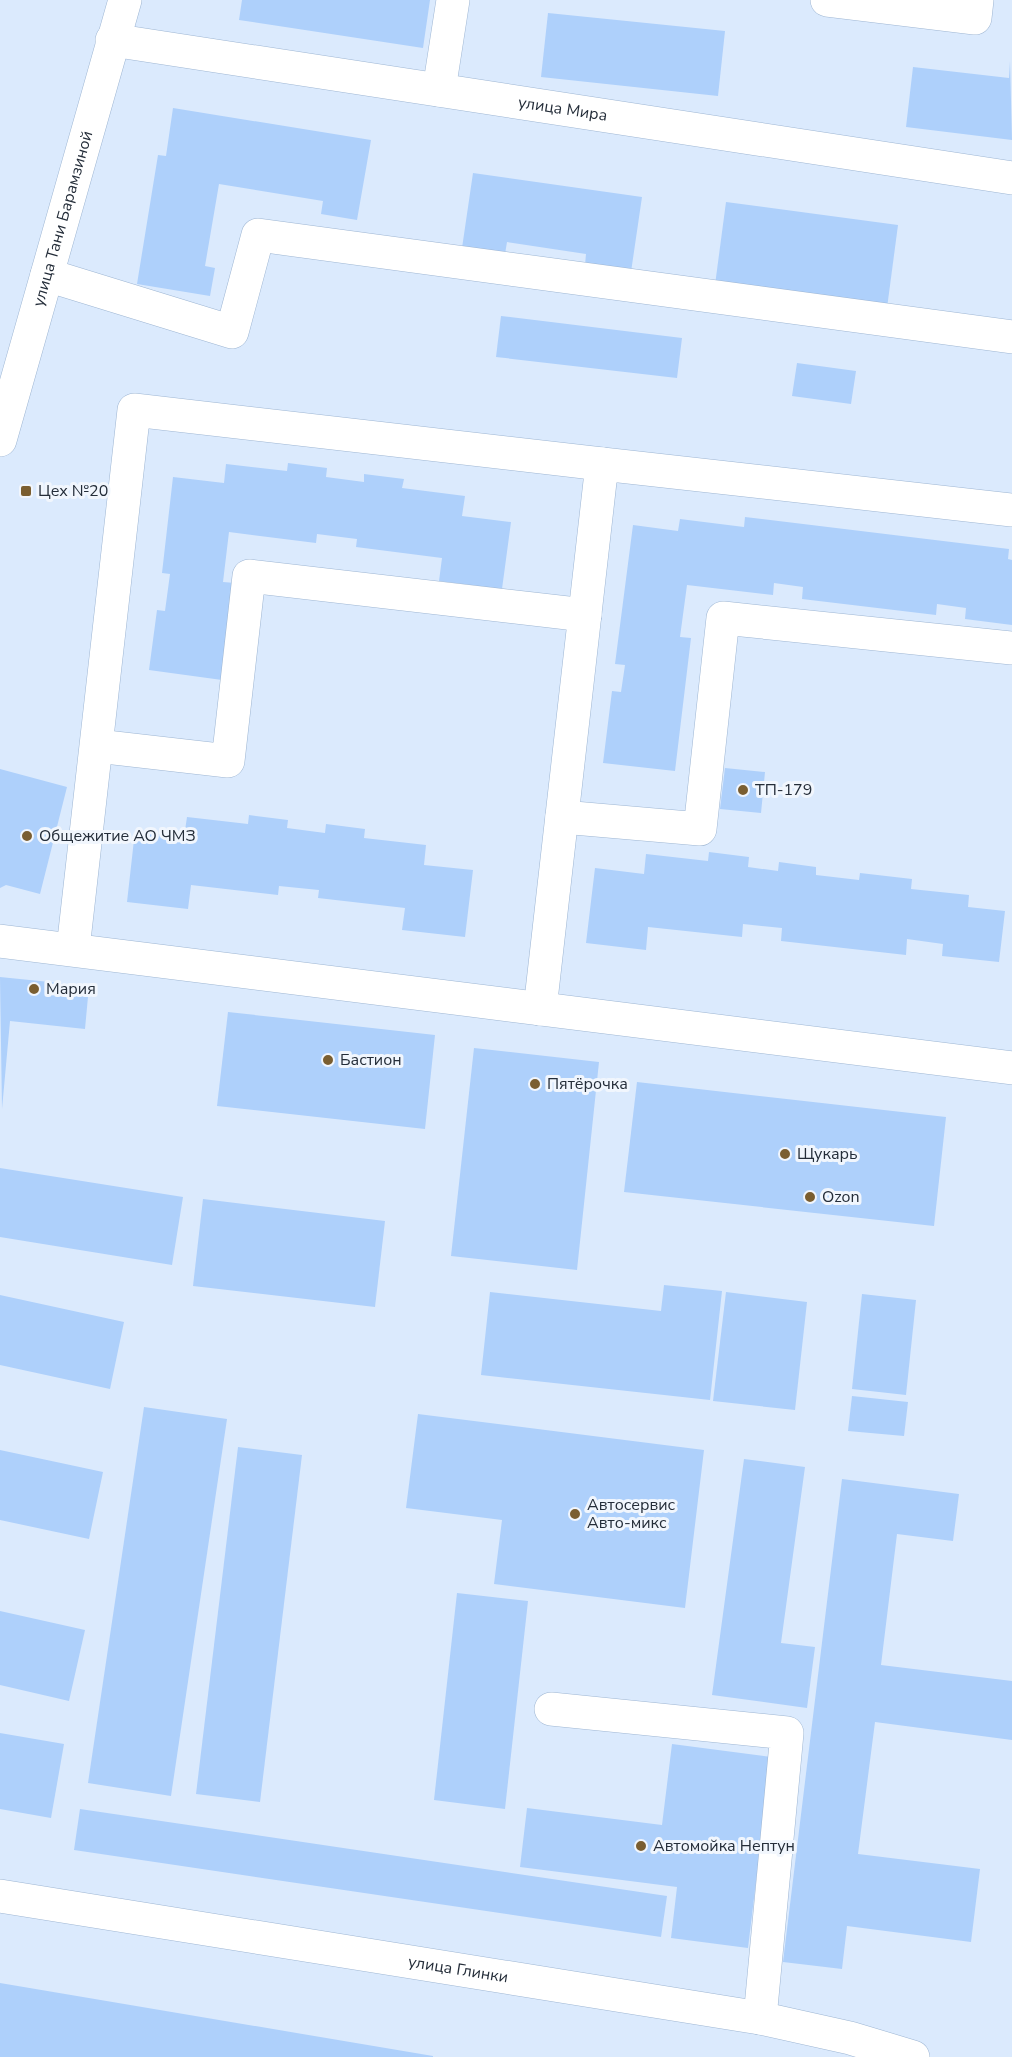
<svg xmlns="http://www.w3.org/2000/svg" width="1012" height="2057" font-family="'Nunito Sans',sans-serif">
<rect width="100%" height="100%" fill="#dbeafd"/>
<g fill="#aed0fb">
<polygon points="242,0 430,0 423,48 239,20"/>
<polygon points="548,13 725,31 718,96 541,77"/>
<polygon points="1010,61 1012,140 906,127 913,67 1009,78"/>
<polygon points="173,108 371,140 357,220 321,214 323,201 219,184 205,266 215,268 210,296 137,284 158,155 166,156"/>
<polygon points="473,173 642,197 631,272 585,265 586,254 507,242 505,254 462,248"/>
<polygon points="726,202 898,225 887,308 715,285"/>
<polygon points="501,316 682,338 677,378 496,357"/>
<polygon points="797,363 856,371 851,404 792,396"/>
<polygon points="288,463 327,468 326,477 364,482 364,474 404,479 402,488 465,496 462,516 511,522 502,589 439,581 442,558 356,547 357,539 317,534 316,543 229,532 223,582 235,583 222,680 149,670 157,610 165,611 170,574 162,573 173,477 224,483 226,464 287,471"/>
<polygon points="745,517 1009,549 1008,559 1012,560 1012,625 965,619 966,608 937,604 936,615 802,599 803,587 774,583 773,595 687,585 680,637 691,638 675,771 603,763 612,691 621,692 625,665 615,664 633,525 678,531 680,519 744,527"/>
<polygon points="725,768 765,772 761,813 720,809"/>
<polygon points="0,769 67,787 40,894 6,885 0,888"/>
<polygon points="249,815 288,820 287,828 325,833 326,824 365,829 364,838 426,845 424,865 473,870 465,937 402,930 405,908 318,898 319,890 279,886 278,895 191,885 188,909 127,902 135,831 184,837 187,817 248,824"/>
<polygon points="709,852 749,857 748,867 778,871 779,862 816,867 816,875 859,880 860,873 912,879 911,889 969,895 968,907 1005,911 999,962 942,956 943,944 907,939 906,955 781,941 782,928 743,924 742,937 648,927 646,950 586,943 595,868 644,874 646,854 708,861"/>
<polygon points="0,977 89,986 85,1029 10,1021 2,1109"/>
<polygon points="228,1012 435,1035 425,1129 217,1106"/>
<polygon points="474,1048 599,1062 577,1270 451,1256"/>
<polygon points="637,1082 946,1117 934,1226 624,1192"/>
<polygon points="0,1168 183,1197 172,1265 0,1237"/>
<polygon points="203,1199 385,1221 375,1307 193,1286"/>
<polygon points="664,1285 722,1291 710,1400 481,1375 490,1292 661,1311"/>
<polygon points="726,1292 807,1302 795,1410 713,1401"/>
<polygon points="862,1294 916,1300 906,1395 852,1389"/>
<polygon points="0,1295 124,1322 110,1389 0,1365"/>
<polygon points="852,1396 908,1402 904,1436 848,1431"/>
<polygon points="144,1407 227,1419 171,1796 88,1783"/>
<polygon points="418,1414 704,1450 685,1608 494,1584 502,1520 406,1508"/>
<polygon points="238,1447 302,1455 260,1802 196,1794"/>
<polygon points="0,1450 103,1472 89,1539 0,1520"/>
<polygon points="744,1459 805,1467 781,1643 815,1647 807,1708 712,1695"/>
<polygon points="842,1479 959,1494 953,1541 897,1534 881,1665 1012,1681 1012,1740 875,1722 858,1854 980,1869 971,1942 847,1926 842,1969 783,1962"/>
<polygon points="457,1593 528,1601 505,1809 434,1800"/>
<polygon points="0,1611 85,1630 69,1701 0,1685"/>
<polygon points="0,1733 64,1744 51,1818 0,1809"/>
<polygon points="672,1744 771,1757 748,1948 671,1938 677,1887 520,1867 527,1808 662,1825"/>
<polygon points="80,1809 667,1896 661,1937 74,1850"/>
<polygon points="0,1983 433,2056 433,2057 0,2057"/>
</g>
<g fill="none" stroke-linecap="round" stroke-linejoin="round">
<g stroke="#9eb6d3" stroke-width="34">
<g id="minor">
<polyline points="827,0 975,18 977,0"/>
<path id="s1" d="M112,40L1012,178"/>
<polyline points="439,90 453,0"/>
<polyline points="47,275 232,332 258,235 1012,337"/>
<path id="s2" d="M0,440L125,0"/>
<polyline points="97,746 228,761 249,576 585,615"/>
<polyline points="562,817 700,829 723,618 1012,648"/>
<polyline points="0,941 1012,1068"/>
<polyline points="73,949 134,410 602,464"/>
<polyline points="540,1009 602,464 1012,510"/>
<polyline points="551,1709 787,1733 760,2018"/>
<path id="s3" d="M0,1896L760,2018L850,2038L913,2057"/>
</g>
</g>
<use href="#minor" stroke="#fff" stroke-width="33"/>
</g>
<g fill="#7a5e31" stroke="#f1f6fd" stroke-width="2">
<rect x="20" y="485" width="12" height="12" rx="3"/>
<circle cx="743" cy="790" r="6"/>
<circle cx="27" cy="836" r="6"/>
<circle cx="34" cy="989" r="6"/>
<circle cx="328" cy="1060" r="6"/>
<circle cx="535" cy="1084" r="6"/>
<circle cx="785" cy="1154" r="6"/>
<circle cx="810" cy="1197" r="6"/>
<circle cx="575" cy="1514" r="6"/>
<circle cx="641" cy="1846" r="6"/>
</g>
<g text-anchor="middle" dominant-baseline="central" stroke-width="6" stroke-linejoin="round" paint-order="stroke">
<g font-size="16" fill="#242d39" stroke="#f1f6fd">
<text stroke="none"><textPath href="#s1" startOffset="456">улица Мира</textPath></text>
<text stroke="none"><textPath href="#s2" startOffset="230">улица Тани Барамзиной</textPath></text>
<text stroke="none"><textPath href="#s3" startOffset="464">улица Глинки</textPath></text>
</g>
<g font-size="16" fill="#242d39" stroke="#f1f6fd" text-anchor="start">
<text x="38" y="491">Цех №20</text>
<text x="755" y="790">ТП-179</text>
<text x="39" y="836">Общежитие АО ЧМЗ</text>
<text x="46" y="989">Мария</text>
<text x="340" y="1060">Бастион</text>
<text x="547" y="1084">Пятёрочка</text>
<text x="797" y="1154">Щукарь</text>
<text x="822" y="1197">Ozon</text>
<text x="587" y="1505">Автосервис<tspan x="587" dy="18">Авто-микс</tspan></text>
<text x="653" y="1846">Автомойка Нептун</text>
</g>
</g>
</svg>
